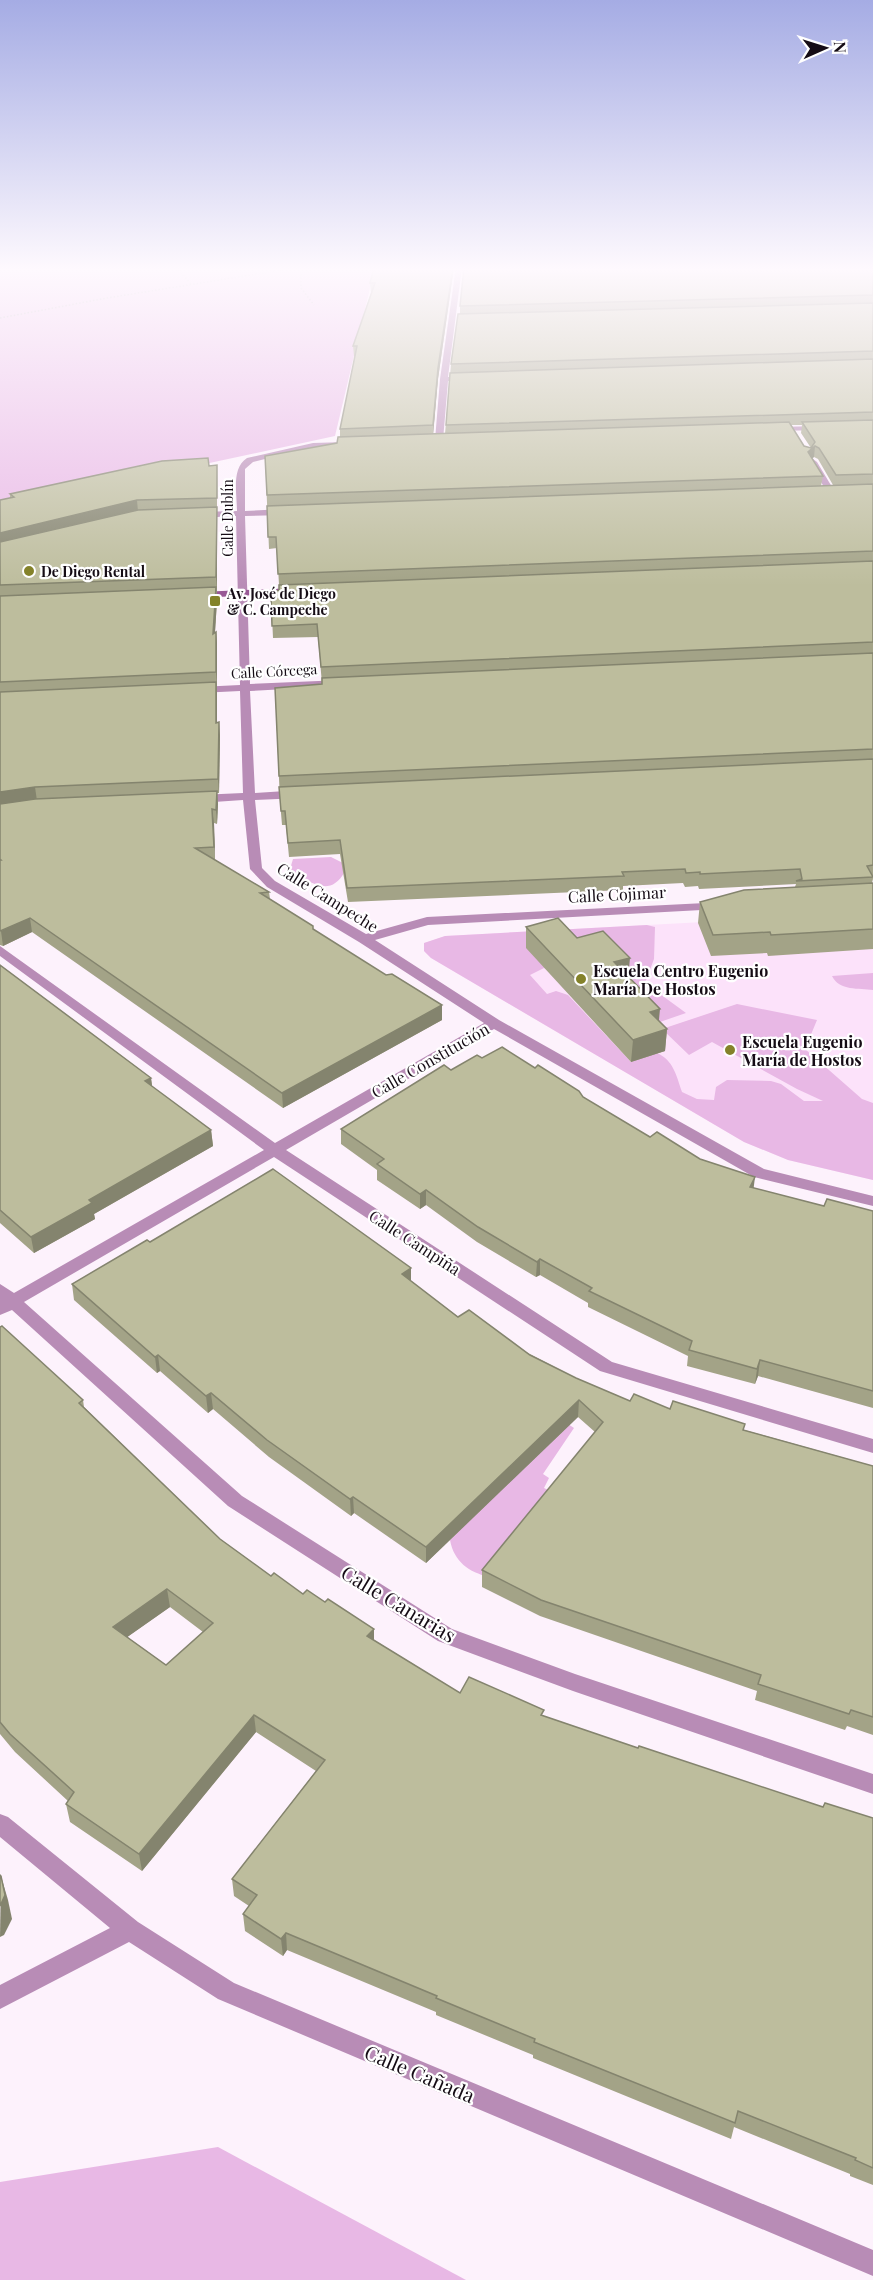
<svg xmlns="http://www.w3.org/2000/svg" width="873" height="2280" font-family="'Playfair Display',serif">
<rect width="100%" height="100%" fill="#fdf2fc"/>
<polygon fill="#fce2fa" points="873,913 873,1180 788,1160 744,1142 431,958 424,951 424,943 445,936"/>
<g fill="#e8b8e5">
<polygon points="0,267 375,267 335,436 0,508"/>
<path d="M331,857L343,863L345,871C330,900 308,881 290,869L293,859Z"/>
<path d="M647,925L655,927L654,959L645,983L686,1013L657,1023L544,968L530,975L547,994L556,991L568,995L631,1062L657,1053C674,1061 676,1075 682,1092L697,1099L714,1100L716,1087L727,1080L771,1081L781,1084L804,1101H823L797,1089L712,1042L689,1055L662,1029L737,1004L817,1020L805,1049L862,1099L873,1103V1180L788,1160L744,1142L431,958L424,951V943L445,936Z"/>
<path d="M873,973V990C859,988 839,991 832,976Z"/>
<path d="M565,1422L574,1428L543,1474L549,1478L544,1488L606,1517L489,1577C469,1572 454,1562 450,1540Z"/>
<polygon points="218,2147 466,2280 0,2280 0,2182"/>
</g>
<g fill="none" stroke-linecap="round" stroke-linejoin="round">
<g stroke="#b2a8b2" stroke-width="1.5" stroke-dasharray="1.5 2" stroke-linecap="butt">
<polyline points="176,267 191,284"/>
<polyline points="301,267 301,288 314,305"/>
<polyline points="0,318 107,298 301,267"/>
</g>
<g fill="#b88cb6" fill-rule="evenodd">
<polygon points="456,267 462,267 448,377 468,376 472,378 448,381 443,440 439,442 435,440 440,379"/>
<polygon points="822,426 826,428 825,430 774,431 770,429 774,427"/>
<path d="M345,442L349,444L348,446L313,447L253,462L245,469V511L285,509L289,512L285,515L245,516L250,684L342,680L347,683L342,686L250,691L255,793L301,790L307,794L301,798L255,800L262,868L275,881L366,934L427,917L725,902L726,905L725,908L720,909L428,925L375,940L499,1020L764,1169L873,1196V1206L754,1177L494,1029L286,1150L612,1362L873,1439V1453L600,1371L274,1157L24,1302L242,1496L452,1629L575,1674L873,1774V1794L573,1691L438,1641L228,1506L12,1310L0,1315V1284L14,1293L264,1150L0,956V946L275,1143L484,1023L359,942L267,887L250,869L243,800L199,803L193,799L199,795L243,793L240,691L199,693L194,690L199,687L240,685L236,516L198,518L194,515L198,512L237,511C237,494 231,468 247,458L313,443Z"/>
<polygon points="813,459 817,462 835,492 834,494 827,492 809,462"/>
<polygon points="0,1814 8,1817 138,1922 234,1983 873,2250 873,2276 218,1999 129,1942 0,2009 0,1985 110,1928 0,1837"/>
</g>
<polygon fill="#985895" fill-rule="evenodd" points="294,588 297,589 297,593 199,598 194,595 199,592"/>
</g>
<g fill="#a3a387" fill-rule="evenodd">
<path d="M374,267H454L438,379L433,434H445L451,364L460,314V306L873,267V879L872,883H873V949L768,956L767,953L711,956L698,923L700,902L795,887L796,884L699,889L698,886L685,887L683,883L623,886V890L348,902L340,854L289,857L286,825H282L280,801L275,688L322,684L318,637L273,638L271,595L279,590V585L277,548L269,549L265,456L337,443L340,437V429L355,356H354L353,346L371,293L370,283ZM791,425H802L801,433L811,448L804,446ZM814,457L818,459L833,485L821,486L823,476L812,458Z"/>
<polygon points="217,465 217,600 215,633 216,632 217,644 217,722 219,722 220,736 219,793 217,793 218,804 217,824 214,823 215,860 269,892 270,899 442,1020 283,1108 32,932 3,946 0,945 0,500 10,498 10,494"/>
<polygon points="526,927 577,938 628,977 659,1021 667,1029 665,1051 631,1062 526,948"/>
<polygon points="0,965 151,1078 152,1087 211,1130 213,1146 94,1214 95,1219 34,1253 0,1223"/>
<polygon points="482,1058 583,1097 650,1137 700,1159 754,1188 824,1206 873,1211 873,1408 758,1376 755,1384 687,1366 688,1356 588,1307 588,1303 540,1275 536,1277 477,1242 426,1205 420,1209 377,1180 377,1170 341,1144 341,1129 451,1070"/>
<polygon points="150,1242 411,1281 458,1317 576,1378 630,1401 670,1409 873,1466 873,1735 847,1726 845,1730 755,1700 757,1691 540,1616 482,1587 482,1570 595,1432 578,1417 426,1563 354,1513 351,1516 269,1457 213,1409 208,1413 160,1371 157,1373 74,1300 72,1284"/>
<path d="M0,1327L83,1400L84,1407L220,1539L271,1576L303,1594L325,1602L374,1629V1640L460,1693L544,1716L638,1748L823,1807L873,1818V2185L850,2176V2174L734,2127L731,2139L533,2058V2055L436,2015V2012L287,1950L283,1956L245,1931L243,1914L249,1906L234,1896L232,1879L316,1771L256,1732L142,1871L70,1822L66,1804L68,1801L15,1752L0,1734ZM170,1607L203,1632L166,1665L127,1637Z"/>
</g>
<g fill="#84846e">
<polygon points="453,267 454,267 438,379 433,436 433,425 438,368"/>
<polygon points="815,446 814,457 807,463 808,452"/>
<polygon points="137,500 138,512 0,545 0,533"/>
<polygon points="217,507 217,589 216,577"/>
<polygon points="216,587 217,600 214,647 213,634"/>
<polygon points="216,632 217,644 217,685 216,672"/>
<polygon points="216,682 217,695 217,736 216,723"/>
<polygon points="219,722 220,736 219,793 218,779"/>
<polygon points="35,787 37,801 0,806 0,792"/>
<polygon points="217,791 218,804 217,824 216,810"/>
<polygon points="212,809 214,823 215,861 214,847"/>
<polygon points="30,918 32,932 3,946 1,931"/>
<polygon points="630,958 628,979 614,962"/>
<polygon points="442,1005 442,1020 283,1108 282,1093"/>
<polygon points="660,1009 658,1030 650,1012"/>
<polygon points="667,1029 665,1051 631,1062 633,1040"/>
<polygon points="151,1078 153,1093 145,1081"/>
<polygon points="211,1130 213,1146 94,1214 95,1219 34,1253 31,1237 89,1200"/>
<polygon points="755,1177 753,1193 750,1187"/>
<polygon points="426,1190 426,1205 420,1209 420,1194"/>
<polygon points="540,1259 540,1275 536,1277 537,1262"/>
<polygon points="411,1268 411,1284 402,1274"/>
<polygon points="158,1355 160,1371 157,1373 155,1357"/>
<polygon points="760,1360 758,1376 755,1384 757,1369"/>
<polygon points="211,1393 213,1409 208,1413 206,1396"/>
<polygon points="579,1400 578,1417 426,1563 426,1547"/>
<polygon points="353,1497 354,1513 351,1516 350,1499"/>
<polygon points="167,1589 170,1607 116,1645 113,1627"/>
<polygon points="374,1629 374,1647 367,1636"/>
<polygon points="254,1715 256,1732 142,1871 139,1854"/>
<polygon points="1,1876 8,1900 12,1919 4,1935 0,1937"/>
<polygon points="286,1933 287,1950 283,1956 281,1939"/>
</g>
<g fill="#bdbd9d" stroke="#84846e" stroke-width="1.5" fill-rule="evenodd">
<polygon points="374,267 453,267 438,368 433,425 340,429 357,346 353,346 375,283 370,283"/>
<polygon points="464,267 873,267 873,295 460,306"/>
<polygon points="873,303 873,351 451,364 458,314"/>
<polygon points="873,359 873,412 446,425 450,373"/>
<polygon points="873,420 873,474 836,475 819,448 815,446 808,452 823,476 267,495 265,456 337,443 338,437 789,422 804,446 811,448 815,442 802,422"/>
<polygon points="208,458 209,466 217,465 217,498 137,500 0,533 0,500 14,497 10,494 162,461"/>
<polygon points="873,484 873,551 278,574 276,537 268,537 267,506"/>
<polygon points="217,507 216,577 0,585 0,542 138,510"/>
<polygon points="873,561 873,642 321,667 317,624 272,626 271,595 279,590 279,585"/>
<polygon points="216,587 213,634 216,632 216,672 0,682 0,596"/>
<polygon points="873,653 873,749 279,776 275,688 322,684 322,678"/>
<polygon points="216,682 216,723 219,722 218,779 35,787 0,792 0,692"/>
<polygon points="873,759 873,865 867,866 873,877 796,881 802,879 800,869 700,874 700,872 686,873 685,869 622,872 624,876 347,888 340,840 288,843 285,811 281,811 279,787"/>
<polygon points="217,791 216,810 212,809 214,847 195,848 269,892 260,893 313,926 313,929 386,975 392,974 442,1005 282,1093 30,918 0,931 0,860 1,860 0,859 0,804 35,799"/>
<polygon points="873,883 873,929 771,935 770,932 713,935 700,902 744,890"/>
<polygon points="558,918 577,938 603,931 630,958 614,962 660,1009 650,1012 667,1029 633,1040 526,927"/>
<polygon points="0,965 151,1078 145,1081 211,1130 89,1200 92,1203 31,1237 0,1210"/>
<polygon points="502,1047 535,1068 538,1065 579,1091 583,1097 650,1137 657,1132 700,1159 755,1177 750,1187 824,1206 827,1199 873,1211 873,1391 760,1360 757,1369 689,1350 692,1341 589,1291 592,1288 540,1259 537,1262 478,1227 426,1190 420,1194 377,1164 384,1159 341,1129 444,1065 451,1070 477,1055 482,1058"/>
<polygon points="273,1169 411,1268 402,1274 458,1317 469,1310 530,1355 576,1378 630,1401 634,1394 670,1409 673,1401 745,1424 743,1430 873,1466 873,1717 851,1710 849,1714 758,1684 761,1675 541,1600 482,1570 603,1422 579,1400 426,1547 353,1497 350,1499 267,1440 211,1393 206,1396 158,1355 155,1357 72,1284 147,1240 150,1242"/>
<path d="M2,1326L83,1400L79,1403L220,1539L271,1576L274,1573L303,1594L307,1590L325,1602L328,1599L374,1629L367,1636L460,1693L469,1677L544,1710L541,1715L638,1748L639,1746L823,1807L825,1803L873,1818V2168L855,2160L856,2158L738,2111L735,2123L534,2042L535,2039L436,1998L437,1996L286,1933L281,1939L243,1914L257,1895L232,1879L325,1760L254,1715L139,1854L66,1804L74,1792L10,1734L0,1722V1327ZM167,1589L213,1623L166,1665L113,1627Z"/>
<polygon points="0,1875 1,1876 5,1895 0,1906"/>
</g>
<linearGradient id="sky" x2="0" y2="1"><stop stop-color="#a5ace4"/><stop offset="0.46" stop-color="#fef9fe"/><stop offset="1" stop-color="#fef9fe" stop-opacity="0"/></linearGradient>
<rect width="873" height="586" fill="url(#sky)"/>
<g fill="#84822a" stroke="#fff" stroke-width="2">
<circle cx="29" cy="571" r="6"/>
<rect x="209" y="595" width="12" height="12" rx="3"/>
<circle cx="581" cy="979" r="6"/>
<circle cx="730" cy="1050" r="6"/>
</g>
<g text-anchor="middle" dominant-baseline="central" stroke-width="4.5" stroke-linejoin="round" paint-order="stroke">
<g font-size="14" fill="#150c15" stroke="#fff">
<text transform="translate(227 518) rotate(-90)">Calle Dublín</text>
<text transform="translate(274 671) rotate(-3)">Calle Córcega</text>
</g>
<g font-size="14" font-weight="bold" fill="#150c15" stroke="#fff" text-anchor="start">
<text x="41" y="571">De Diego Rental</text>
<text x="227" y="593">Av. José de Diego<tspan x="227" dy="16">&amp; C. Campeche</tspan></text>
</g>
<g font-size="16" fill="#150c15" stroke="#fff">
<text transform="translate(617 894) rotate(-3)">Calle Cojimar</text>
<text transform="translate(328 897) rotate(32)">Calle Campeche</text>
<text transform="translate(430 1060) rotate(-30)">Calle Constitución</text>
<text transform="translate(415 1242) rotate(33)">Calle Campiña</text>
</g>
<g font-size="16" font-weight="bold" fill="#150c15" stroke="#fff" text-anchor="start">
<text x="593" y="970">Escuela Centro Eugenio<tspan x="593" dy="18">María De Hostos</tspan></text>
<text x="742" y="1041">Escuela Eugenio<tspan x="742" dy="18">María de Hostos</tspan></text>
</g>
<g font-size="20" fill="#150c15" stroke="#fff">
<text transform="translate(399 1603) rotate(31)">Calle Canarias</text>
<text transform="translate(420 2073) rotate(23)">Calle Cañada</text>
</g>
</g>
<g transform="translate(825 48) rotate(87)" stroke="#ffffff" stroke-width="4.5" paint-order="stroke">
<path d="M0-4.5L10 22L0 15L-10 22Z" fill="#150c15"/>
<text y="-9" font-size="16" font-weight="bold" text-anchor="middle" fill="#150c15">N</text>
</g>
</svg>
